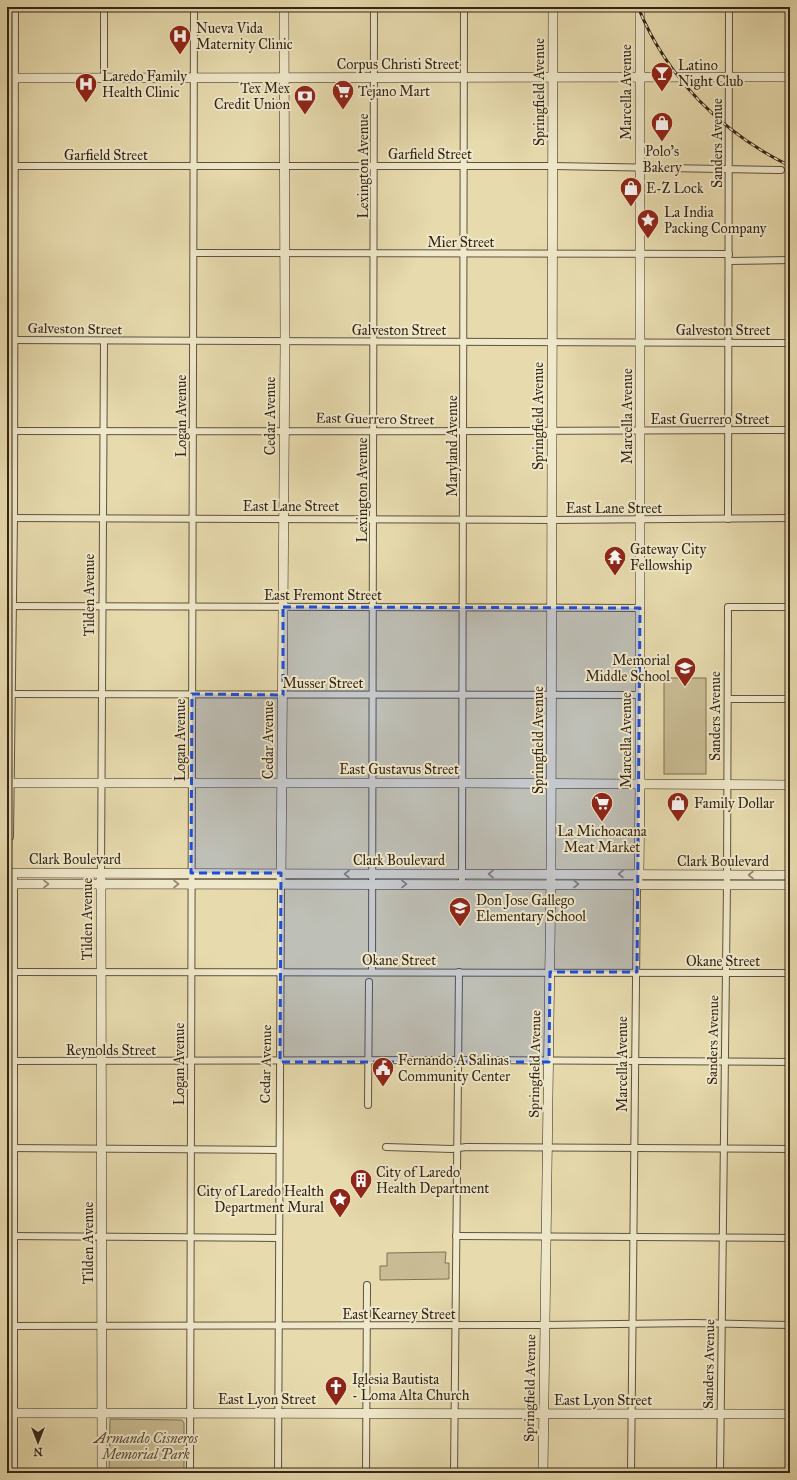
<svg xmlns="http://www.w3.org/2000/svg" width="797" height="1480" font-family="'IM FELL Great Primer',serif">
<rect width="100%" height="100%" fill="#e7dbae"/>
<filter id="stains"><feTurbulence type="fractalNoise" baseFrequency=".005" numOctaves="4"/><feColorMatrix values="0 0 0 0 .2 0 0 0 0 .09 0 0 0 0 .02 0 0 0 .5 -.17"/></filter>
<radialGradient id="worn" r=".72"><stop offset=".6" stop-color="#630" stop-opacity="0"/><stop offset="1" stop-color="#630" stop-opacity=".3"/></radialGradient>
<g fill="#c9bc94" stroke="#7e7055">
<rect x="664" y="678" width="42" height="96"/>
<polygon points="446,1252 445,1263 449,1263 449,1279 380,1280 380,1266 387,1266 387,1253"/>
<polygon points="110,1419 182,1420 184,1423 184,1473 109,1473"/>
</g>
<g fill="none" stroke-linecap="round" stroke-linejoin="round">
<g stroke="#61523c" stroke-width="8">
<g id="street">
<polyline points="104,78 104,7"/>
<polyline points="7,166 553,166 781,170"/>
<polyline points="194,253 729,254"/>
<polyline points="729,261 790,260"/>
<polyline points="7,340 790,343"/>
<path d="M7,431C268,431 529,432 790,430"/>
<polyline points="7,518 552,520 790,518"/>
<polyline points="728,519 729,7"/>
<polyline points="7,606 640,608"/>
<polyline points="7,694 640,695"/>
<polyline points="728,699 790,699"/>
<polyline points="10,837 14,518 15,7"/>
<polyline points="14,873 14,1473"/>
<polyline points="101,873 104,341"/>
<polyline points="462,884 464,7"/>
<polyline points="7,972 790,973"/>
<polyline points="372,972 374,7"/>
<polyline points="7,1061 459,1060 790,1062"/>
<polyline points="368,1105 369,982"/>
<polyline points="386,1147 452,1149 466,1147 790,1149"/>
<polyline points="7,1148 279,1150"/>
<polyline points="7,1236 278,1238"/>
<polyline points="456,1236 790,1238"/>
<polyline points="7,1326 545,1325 694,1323 790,1325"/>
<polyline points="190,1473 194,7"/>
<polyline points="278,1473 281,884"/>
<polyline points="366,1473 367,1285"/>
<polyline points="454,1473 459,972"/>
<polyline points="631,1473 637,884"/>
<polyline points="720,1473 727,884 728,607 790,607"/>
</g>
</g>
<g stroke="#342416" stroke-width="10">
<g id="secondary">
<polyline points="7,78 790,77"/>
<polyline points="7,783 463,783 790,785"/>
<polyline points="7,873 790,875"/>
<polyline points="101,879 102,1473"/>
<polyline points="7,884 790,885"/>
<polyline points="281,884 285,342 284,7"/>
<polyline points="637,884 639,874 640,784 640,7"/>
<polyline points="7,1413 790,1414"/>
<polyline points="543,1473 551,874 553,7"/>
</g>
</g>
<use href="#street" stroke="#efe8ca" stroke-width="6"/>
<use href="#secondary" stroke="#efe8ca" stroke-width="9"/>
<g stroke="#342416" stroke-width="3">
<path id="rail" d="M638,7C667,78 722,133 790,166"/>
</g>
<use href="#rail" stroke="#efe8ca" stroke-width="1.5" stroke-dasharray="4.5" stroke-linecap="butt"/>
</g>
<defs><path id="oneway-chevron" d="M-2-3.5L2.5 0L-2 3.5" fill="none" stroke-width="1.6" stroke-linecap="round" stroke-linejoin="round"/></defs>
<g stroke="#928670">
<use href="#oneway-chevron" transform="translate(347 874) rotate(-180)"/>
<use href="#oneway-chevron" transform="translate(491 874) rotate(-180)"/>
<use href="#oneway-chevron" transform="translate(621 874) rotate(-180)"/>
<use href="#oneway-chevron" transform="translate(751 875) rotate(-180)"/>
<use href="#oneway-chevron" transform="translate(46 884)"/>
<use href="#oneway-chevron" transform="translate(176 884)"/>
<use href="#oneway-chevron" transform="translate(404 884)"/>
<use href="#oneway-chevron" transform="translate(576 884)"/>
</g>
<path fill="#1d4ed8" fill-opacity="0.2" stroke="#1d4ed8" stroke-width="3" stroke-dasharray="8 5" stroke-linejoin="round" d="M283,607L640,608L637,972H550L549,1062H280L281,873H191L192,694L283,695Z"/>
<defs>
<g id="hospital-pin" transform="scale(1.15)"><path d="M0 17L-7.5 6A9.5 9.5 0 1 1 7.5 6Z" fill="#8f2418" stroke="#efe8ca"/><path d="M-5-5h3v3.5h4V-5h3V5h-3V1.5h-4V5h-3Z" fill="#fff"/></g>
<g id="bar-pin" transform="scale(1.15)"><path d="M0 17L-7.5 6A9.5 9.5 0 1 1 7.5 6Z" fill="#8f2418" stroke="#efe8ca"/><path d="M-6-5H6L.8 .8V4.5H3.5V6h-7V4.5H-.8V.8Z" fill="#fff"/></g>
<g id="supermarket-pin" transform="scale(1.15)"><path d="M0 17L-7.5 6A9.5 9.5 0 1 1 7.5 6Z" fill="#8f2418" stroke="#efe8ca"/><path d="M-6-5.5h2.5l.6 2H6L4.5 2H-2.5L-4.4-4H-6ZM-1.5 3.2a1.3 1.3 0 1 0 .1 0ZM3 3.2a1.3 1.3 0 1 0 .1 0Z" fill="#fff"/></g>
<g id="bank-pin" transform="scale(1.15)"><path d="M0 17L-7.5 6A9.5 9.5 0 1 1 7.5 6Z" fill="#8f2418" stroke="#efe8ca"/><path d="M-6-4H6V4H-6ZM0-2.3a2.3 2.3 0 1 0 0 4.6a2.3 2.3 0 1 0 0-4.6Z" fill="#fff"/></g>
<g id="shop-pin" transform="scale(1.15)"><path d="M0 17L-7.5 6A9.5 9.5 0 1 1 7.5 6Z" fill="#8f2418" stroke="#efe8ca"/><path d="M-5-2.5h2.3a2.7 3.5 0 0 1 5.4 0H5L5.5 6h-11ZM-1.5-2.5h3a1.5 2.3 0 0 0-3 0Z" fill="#fff"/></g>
<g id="sight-pin" transform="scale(1.15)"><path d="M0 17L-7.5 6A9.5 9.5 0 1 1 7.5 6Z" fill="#8f2418" stroke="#efe8ca"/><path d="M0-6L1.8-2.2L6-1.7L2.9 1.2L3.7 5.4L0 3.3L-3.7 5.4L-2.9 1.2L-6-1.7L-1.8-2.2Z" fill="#fff"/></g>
<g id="temple-pin" transform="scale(1.15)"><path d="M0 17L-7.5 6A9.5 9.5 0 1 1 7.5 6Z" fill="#8f2418" stroke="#efe8ca"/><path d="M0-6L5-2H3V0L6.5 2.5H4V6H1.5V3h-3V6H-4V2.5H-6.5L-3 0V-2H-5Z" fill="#fff"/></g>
<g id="school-pin" transform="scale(1.15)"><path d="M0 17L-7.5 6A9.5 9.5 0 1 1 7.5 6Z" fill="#8f2418" stroke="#efe8ca"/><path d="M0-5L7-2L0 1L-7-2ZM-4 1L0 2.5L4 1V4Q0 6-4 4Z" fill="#fff"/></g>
<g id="civic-pin" transform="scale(1.15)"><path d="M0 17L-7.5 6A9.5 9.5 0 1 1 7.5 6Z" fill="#8f2418" stroke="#efe8ca"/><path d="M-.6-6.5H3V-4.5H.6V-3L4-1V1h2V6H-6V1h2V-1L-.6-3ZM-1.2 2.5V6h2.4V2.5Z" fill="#fff"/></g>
<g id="building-pin" transform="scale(1.15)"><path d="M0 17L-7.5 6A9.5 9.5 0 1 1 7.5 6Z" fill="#8f2418" stroke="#efe8ca"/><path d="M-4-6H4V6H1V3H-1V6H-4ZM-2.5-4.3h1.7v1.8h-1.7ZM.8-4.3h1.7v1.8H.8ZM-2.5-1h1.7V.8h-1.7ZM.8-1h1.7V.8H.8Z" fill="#fff"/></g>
<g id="church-pin" transform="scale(1.15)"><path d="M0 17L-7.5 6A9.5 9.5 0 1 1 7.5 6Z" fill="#8f2418" stroke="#efe8ca"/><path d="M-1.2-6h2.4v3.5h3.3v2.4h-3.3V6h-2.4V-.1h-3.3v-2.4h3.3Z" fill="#fff"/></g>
</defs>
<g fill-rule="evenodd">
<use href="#hospital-pin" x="180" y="36"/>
<use href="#bar-pin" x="662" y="73"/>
<use href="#hospital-pin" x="86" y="84"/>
<use href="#supermarket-pin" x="343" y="91"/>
<use href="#bank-pin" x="305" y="96"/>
<use href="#shop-pin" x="662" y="123"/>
<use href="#shop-pin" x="631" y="188"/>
<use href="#sight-pin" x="648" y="220"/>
<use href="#temple-pin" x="615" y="557"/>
<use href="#school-pin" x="685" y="668"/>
<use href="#supermarket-pin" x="602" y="803"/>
<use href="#shop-pin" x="678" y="803"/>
<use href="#school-pin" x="460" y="908"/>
<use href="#civic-pin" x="383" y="1068"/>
<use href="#building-pin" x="361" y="1180"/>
<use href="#sight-pin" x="340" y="1199"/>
<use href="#church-pin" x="336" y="1387"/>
</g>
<g text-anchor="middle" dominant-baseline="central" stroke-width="4" stroke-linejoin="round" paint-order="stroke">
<g font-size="14" fill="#342416" stroke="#efe8ca" text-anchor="start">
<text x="196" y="28">Nueva Vida<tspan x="196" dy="16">Maternity Clinic</tspan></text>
<text x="678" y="65">Latino<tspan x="678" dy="16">Night Club</tspan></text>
<text x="102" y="76">Laredo Family<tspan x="102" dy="16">Health Clinic</tspan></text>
<text x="290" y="88" text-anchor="end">Tex Mex<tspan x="290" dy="16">Credit Union</tspan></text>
<text x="358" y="91">Tejano Mart</text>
<text x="662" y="151" text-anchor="middle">Polo's<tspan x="662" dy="16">Bakery</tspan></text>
<text x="646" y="188">E-Z Lock</text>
<text x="664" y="212">La India<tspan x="664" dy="16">Packing Company</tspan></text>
<text x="630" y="549">Gateway City<tspan x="630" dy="16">Fellowship</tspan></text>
<text x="670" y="660" text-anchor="end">Memorial<tspan x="670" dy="16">Middle School</tspan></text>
<text x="694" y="803">Family Dollar</text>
<text x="602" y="831" text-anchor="middle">La Michoacana<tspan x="602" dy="16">Meat Market</tspan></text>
<text x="476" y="900">Don Jose Gallego<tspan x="476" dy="16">Elementary School</tspan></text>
<text x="398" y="1060">Fernando A Salinas<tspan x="398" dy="16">Community Center</tspan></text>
<text x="376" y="1172">City of Laredo<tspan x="376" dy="16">Health Department</tspan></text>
<text x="324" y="1191" text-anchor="end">City of Laredo Health<tspan x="324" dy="16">Department Mural</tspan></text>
<text x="352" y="1379">Iglesia Bautista<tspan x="352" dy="16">- Loma Alta Church</tspan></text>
</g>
<g font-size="14" fill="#342416" stroke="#efe8ca">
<text x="398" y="64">Corpus Christi Street</text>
<text transform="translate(539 92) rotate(-90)">Springfield Avenue</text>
<text transform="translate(626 92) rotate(-90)">Marcella Avenue</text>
<text transform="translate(717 143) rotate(-90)">Sanders Avenue</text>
<text x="430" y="154">Garfield Street</text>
<text x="106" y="155">Garfield Street</text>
<text transform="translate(363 166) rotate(-90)">Lexington Avenue</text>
<text x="461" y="242">Mier Street</text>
<text transform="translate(75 329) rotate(1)">Galveston Street</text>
<text x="399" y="330">Galveston Street</text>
<text x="723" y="330">Galveston Street</text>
<text transform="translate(181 416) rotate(-90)">Logan Avenue</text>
<text transform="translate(270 416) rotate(-90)">Cedar Avenue</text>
<text transform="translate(538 416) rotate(-90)">Springfield Avenue</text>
<text transform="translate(627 416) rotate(-90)">Marcella Avenue</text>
<text transform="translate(375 419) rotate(1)">East Guerrero Street</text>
<text x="710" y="419">East Guerrero Street</text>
<text transform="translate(452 446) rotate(-90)">Maryland Avenue</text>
<text transform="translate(362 490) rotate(-90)">Lexington Avenue</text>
<text x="291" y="506">East Lane Street</text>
<text x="614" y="508">East Lane Street</text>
<text transform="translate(89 595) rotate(-90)">Tilden Avenue</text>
<text x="323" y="595">East Fremont Street</text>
<text x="323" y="683">Musser Street</text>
<text transform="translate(715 716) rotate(-90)">Sanders Avenue</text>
<text transform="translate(180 740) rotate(-90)">Logan Avenue</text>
<text transform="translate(268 740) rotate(-90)">Cedar Avenue</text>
<text transform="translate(538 740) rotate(-90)">Springfield Avenue</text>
<text transform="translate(626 740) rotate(-90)">Marcella Avenue</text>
<text x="399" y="769">East Gustavus Street</text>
<text x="75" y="859">Clark Boulevard</text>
<text x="399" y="860">Clark Boulevard</text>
<text x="723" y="861">Clark Boulevard</text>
<text transform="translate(87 919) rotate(-90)">Tilden Avenue</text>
<text x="399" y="960">Okane Street</text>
<text x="723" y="961">Okane Street</text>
<text transform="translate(713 1040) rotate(-89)">Sanders Avenue</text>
<text x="111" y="1050">Reynolds Street</text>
<text transform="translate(179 1064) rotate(-90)">Logan Avenue</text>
<text transform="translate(266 1064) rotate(-89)">Cedar Avenue</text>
<text transform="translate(535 1064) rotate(-89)">Springfield Avenue</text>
<text transform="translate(622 1064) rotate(-90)">Marcella Avenue</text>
<text transform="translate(88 1243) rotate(-90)">Tilden Avenue</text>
<text x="399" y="1314">East Kearney Street</text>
<text transform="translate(709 1364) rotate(-89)">Sanders Avenue</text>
<text transform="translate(530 1388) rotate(-89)">Springfield Avenue</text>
<text x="267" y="1399">East Lyon Street</text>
<text x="603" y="1400">East Lyon Street</text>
</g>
<g font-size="14" font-style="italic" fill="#594a36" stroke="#efe8ca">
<text x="146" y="1438">Armando Cisneros<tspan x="146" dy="16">Memorial Park</tspan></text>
</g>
</g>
<rect width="797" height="1480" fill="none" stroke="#e7dbae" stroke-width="24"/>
<rect x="8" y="8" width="781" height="1464" fill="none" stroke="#342416" stroke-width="2"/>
<rect x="12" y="12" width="773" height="1456" fill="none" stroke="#342416"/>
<g transform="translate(38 1442) rotate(180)" stroke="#efe8ca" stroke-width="3" paint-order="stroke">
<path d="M0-3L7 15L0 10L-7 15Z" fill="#342416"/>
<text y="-6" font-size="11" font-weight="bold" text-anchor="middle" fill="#342416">N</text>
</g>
<rect width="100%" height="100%" filter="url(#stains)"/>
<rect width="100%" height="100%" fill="url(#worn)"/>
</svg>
